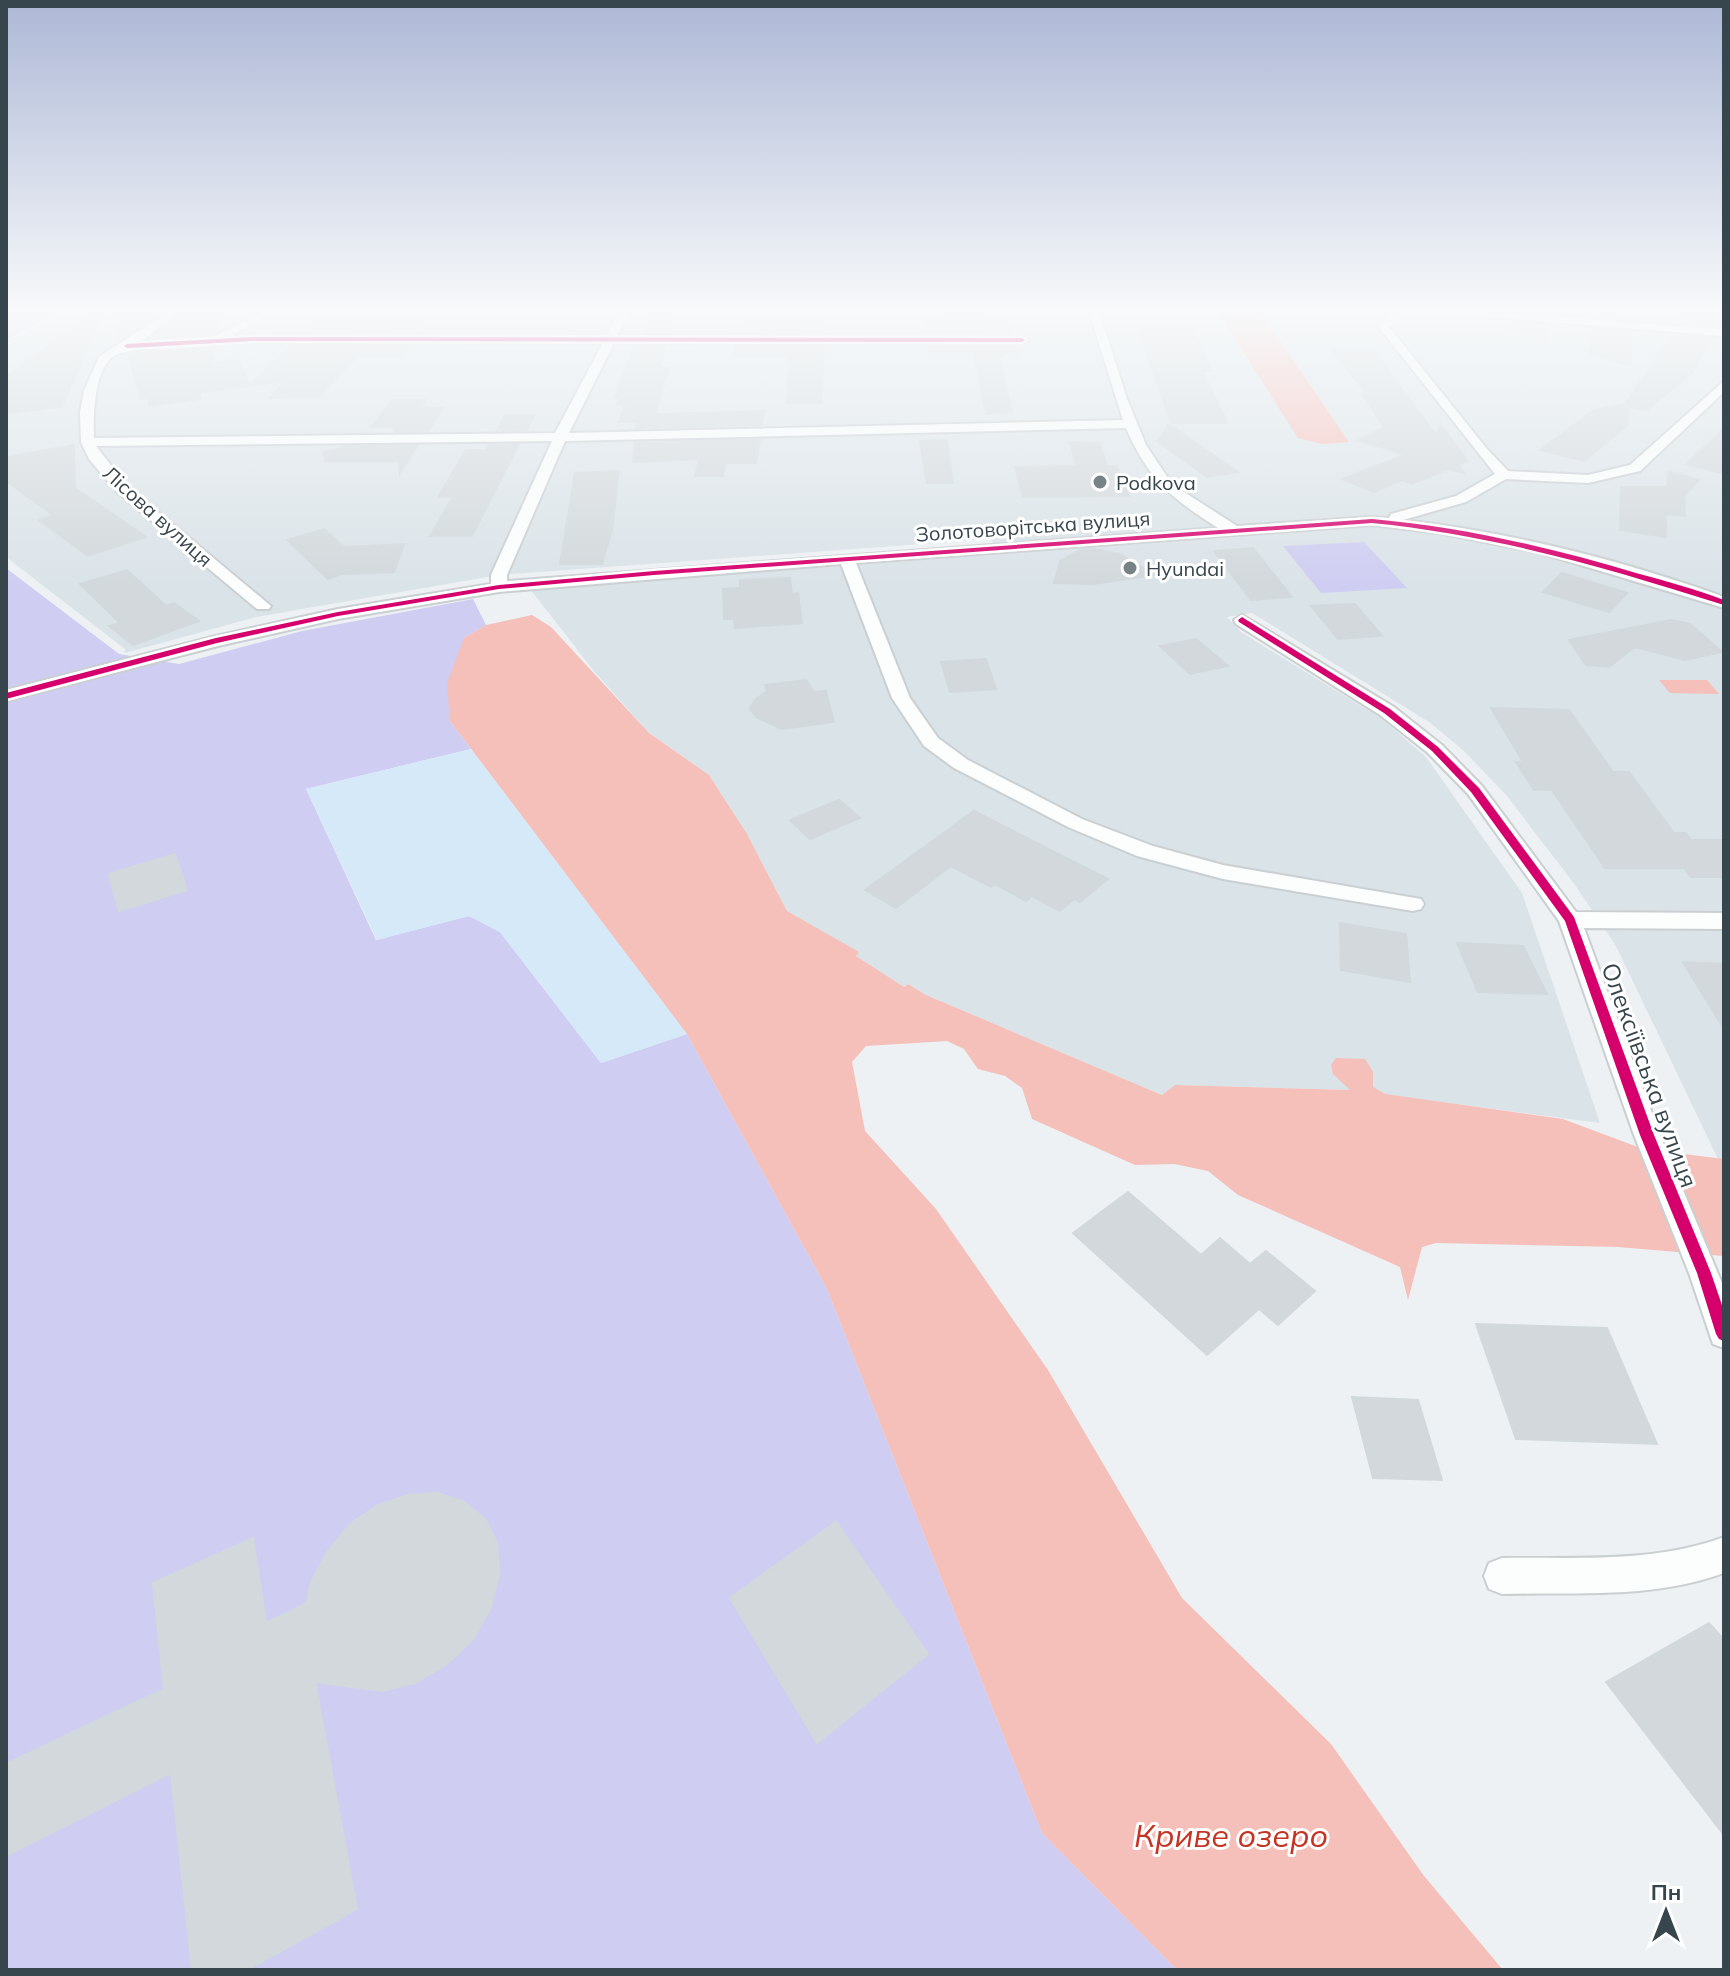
<svg xmlns="http://www.w3.org/2000/svg" width="1730" height="1976" font-family="Mulish,sans-serif">
<rect width="100%" height="100%" fill="#edf1f4"/>
<polygon fill="#dae3e8" points="68,308 1724,308 1724,1159 1718,1159 1616,946 1575,885 1507,796 1464,751 1429,722 1252,613 1227,617 1241,632 1382,719 1426,757 1522,893 1600,1123 1351,1090 1175,1085 1162,1095 926,995 908,984 904,987 856,956 858,952 787,911 747,834 709,775 649,733 593,670 530,589 1000,554 990,539 499,575 256,617 125,653 125,649 6,557 6,342"/>
<g fill="#cfcdf1">
<polygon points="6,308 66,308 6,340"/>
<polygon points="1364,542 1407,588 1321,593 1283,546"/>
<polygon points="6,568 119,654 179,664 302,631 473,599 486,625 464,638 450,721 471,749 306,789 376,940 469,916 500,932 601,1063 687,1034 827,1289 1042,1833 1177,1970 6,1970"/>
</g>
<polygon fill="#d6e9f9" points="471,749 687,1034 601,1063 500,932 469,916 377,940 306,789"/>
<g fill="#f5bfba">
<polygon points="1215,308 1258,308 1349,442 1322,444 1298,438"/>
<polygon points="532,615 551,627 649,733 709,775 747,834 787,911 859,952 856,956 904,987 908,984 926,995 1162,1095 1175,1085 1350,1090 1333,1074 1331,1065 1336,1058 1365,1059 1373,1072 1373,1087 1385,1094 1563,1119 1643,1149 1724,1159 1724,1256 1618,1247 1436,1243 1422,1247 1408,1300 1400,1267 1238,1195 1208,1171 1174,1164 1135,1165 1032,1119 1022,1088 1005,1076 978,1069 964,1049 947,1041 866,1046 852,1062 865,1131 936,1209 1048,1370 1182,1598 1331,1744 1424,1876 1503,1970 1177,1970 1042,1833 827,1289 687,1034 450,721 447,683 464,638 486,625"/>
<polygon points="1659,680 1707,680 1719,694 1670,693"/>
</g>
<g fill="#d2d8db" stroke="#d2d9dc" stroke-width="2">
<polygon points="104,308 62,407 6,413 6,376"/>
<polygon points="113,308 168,308 124,337 119,337"/>
<polygon points="189,308 223,308 219,331 211,335 150,338"/>
<polygon points="656,308 679,308 670,333 645,333"/>
<polygon points="1690,308 1724,308 1724,317 1719,327 1680,323"/>
<polygon points="943,313 984,313 985,321 1009,321 1012,334 927,334 926,320 944,320"/>
<polygon points="319,319 390,319 387,322 426,324 419,334 303,334"/>
<polygon points="1510,322 1549,325 1546,341 1508,330"/>
<polygon points="741,323 825,323 824,334 739,333"/>
<polygon points="1138,328 1192,328 1212,371 1202,371 1228,423 1171,423"/>
<polygon points="1592,328 1632,332 1631,366 1590,354"/>
<polygon points="1672,335 1712,338 1692,373 1647,410 1629,407 1628,425 1584,461 1540,450 1594,410 1625,404"/>
<polygon points="292,345 410,345 401,357 356,357 319,397 270,398 285,381 199,393 200,399 149,406 148,398 140,399 129,355 215,346 212,363 238,360 250,385"/>
<polygon points="639,346 666,346 659,368 669,368 655,414 764,411 762,425 636,428 637,422 619,422 625,405 617,405 619,398 614,398 633,349"/>
<polygon points="736,346 824,346 821,403 786,403 790,356 734,356"/>
<polygon points="928,346 1015,346 1017,354 1002,354 1002,357 999,357 1012,412 986,414 974,354 928,354"/>
<polygon points="1331,349 1373,349 1436,435 1441,425 1468,461 1458,465 1464,473 1449,469 1412,484 1402,480 1374,492 1342,479 1405,455 1359,440 1384,427 1362,394 1367,394"/>
<polygon points="393,400 426,400 420,407 443,408 428,431 395,432 394,427 371,427"/>
<polygon points="505,415 535,415 527,430 497,431"/>
<polygon points="1169,424 1238,472 1207,477 1157,441"/>
<polygon points="1724,428 1724,474 1687,464"/>
<polygon points="760,439 756,463 725,463 723,476 695,476 699,459 633,462 635,442"/>
<polygon points="947,440 953,483 927,483 920,441"/>
<polygon points="1070,442 1100,443 1107,466 1116,466 1129,496 1023,497 1015,467 1076,466"/>
<polygon points="519,444 472,536 430,536 453,497 438,497 466,450 486,450 489,445"/>
<polygon points="74,445 75,488 146,537 88,556 39,520 53,515 6,481 6,457"/>
<polygon points="418,445 400,473 399,461 325,461 324,452 347,446"/>
<polygon points="619,471 612,530 602,564 560,564 575,473"/>
<polygon points="1669,472 1699,480 1684,496 1685,516 1666,514 1666,537 1620,530 1621,487 1667,487"/>
<polygon points="324,529 344,547 404,544 394,572 341,574 328,579 287,540"/>
<polygon points="1253,548 1292,597 1251,600 1214,551"/>
<polygon points="1094,549 1119,554 1156,575 1093,584 1054,583 1060,561 1080,550"/>
<polygon points="127,570 166,606 174,603 199,621 133,645 109,626 120,623 80,584"/>
<polygon points="1562,573 1627,593 1609,612 1543,592"/>
<polygon points="790,578 792,594 798,593 802,623 735,628 734,619 724,619 723,589 740,588 740,580"/>
<polygon points="1355,604 1382,636 1338,639 1311,606"/>
<polygon points="1671,620 1690,624 1722,652 1685,660 1635,647 1609,667 1586,665 1569,640"/>
<polygon points="1196,639 1228,666 1190,674 1160,646"/>
<polygon points="986,659 996,689 950,692 941,662"/>
<polygon points="806,680 814,692 826,691 834,722 782,729 756,717 750,709 755,700 767,691 765,685"/>
<polygon points="1491,708 1569,710 1613,772 1629,772 1674,833 1686,833 1691,840 1724,840 1724,877 1691,877 1684,868 1605,868 1552,790 1534,790 1516,762 1523,762"/>
<polygon points="839,800 860,818 810,839 790,820"/>
<polygon points="974,811 1108,879 1080,902 1074,899 1060,911 1032,896 1026,901 995,884 991,887 951,866 896,908 865,890"/>
<polygon points="175,854 187,890 119,911 109,874"/>
<polygon points="1340,923 1406,934 1410,982 1341,970"/>
<polygon points="1457,943 1523,946 1547,994 1478,992"/>
<polygon points="1683,962 1724,964 1724,1029"/>
<polygon points="1128,1192 1201,1255 1220,1238 1250,1264 1266,1251 1315,1291 1278,1325 1259,1309 1207,1355 1073,1233"/>
<polygon points="1476,1324 1607,1328 1657,1444 1516,1439"/>
<polygon points="1352,1397 1418,1400 1442,1480 1373,1478"/>
<polygon points="438,1493 464,1502 485,1519 497,1543 499,1574 491,1607 474,1638 447,1664 415,1683 382,1691 315,1682 357,1909 247,1970 192,1970 171,1773 6,1856 6,1764 164,1689 153,1583 253,1538 266,1623 307,1603 311,1582 327,1552 350,1524 378,1505 408,1495"/>
<polygon points="836,1522 928,1654 817,1743 730,1598"/>
<polygon points="1709,1623 1724,1640 1724,1835 1606,1682"/>
</g>
<g fill="none" stroke-linecap="round" stroke-linejoin="round">
<g stroke="#cacfd2" stroke-width="4">
<g id="minor">
<path d="M174,308H186L140,342L212,338L268,308H282L229,337L606,336L621,308H631L617,336L1022,337L1028,340L1022,343H614L569,433L1123,420L1088,308H1098L1127,399L1146,445L1168,478L1184,492L1237,526L1372,517L1389,518L1391,514L1456,496L1495,474L1378,326C1399,305 1431,308 1459,308L1724,330V336L1453,314L1409,317L1389,327L1487,449L1508,471L1588,475L1630,465L1724,381V392L1640,471L1588,483L1506,479L1466,502L1403,520C1510,532 1618,559 1719,595L1724,597V608L1537,552L1439,533L1372,525L856,563L910,698L938,738L968,760L1082,819L1153,846L1223,865L1421,899L1424,904L1421,909L1413,911L1223,879L1137,856L1068,827L954,768L924,746L892,698L841,564L499,592L338,619L218,646L6,701V690L216,636L338,609L491,584V575L552,441L96,446L127,486L271,606L269,609H257L117,492L89,459L81,442L80,412L84,391L99,357ZM253,342L603,343L555,433L94,438C93,416 94,376 110,359C125,343 227,344 253,342ZM1126,428C1148,479 1172,499 1218,528L507,581V575L565,441Z"/>
<polygon points="1242,615 1394,707 1442,745 1482,786 1576,912 1724,913 1724,929 1584,928 1660,1135 1724,1288 1724,1348 1713,1344 1689,1273 1634,1135 1559,921 1468,794 1428,753 1380,715 1236,624 1234,620"/>
<path d="M1724,1537V1573C1654,1599 1576,1592 1502,1594L1489,1589L1484,1576L1489,1563L1502,1558C1576,1557 1654,1563 1724,1537Z"/>
</g>
</g>
<use href="#minor" fill="#fcfdfd" fill-rule="evenodd"/>
<g stroke="#fff" stroke-width="5">
<g id="cycleway">
<polygon points="253,337 1022,338 1025,340 1022,342 253,341 127,348 124,346 127,344"/>
<path d="M1372,519C1462,527 1549,547 1636,573C1666,581 1695,589 1724,600V605C1608,568 1494,535 1372,523L654,575L499,589L338,616L217,643L6,699V693L216,638L338,612L499,585L654,571Z"/>
<polygon points="1242,617 1390,709 1438,747 1479,788 1574,917 1654,1135 1711,1273 1724,1311 1724,1341 1719,1339 1716,1334 1697,1273 1640,1135 1565,921 1471,792 1432,751 1384,713 1239,622 1238,620"/>
</g>
</g>
<use href="#cycleway" fill="#d6006c" fill-rule="evenodd"/>
</g>
<linearGradient id="sky" x2="0" y2="1"><stop stop-color="#adb8d6"/><stop offset="0.53" stop-color="#f7f9fa"/><stop offset="1" stop-color="#f7f9fa" stop-opacity="0"/></linearGradient>
<rect width="1730" height="585" fill="url(#sky)"/>
<g fill="#778287" stroke="#fff" stroke-width="3">
<circle cx="1100" cy="482" r="8"/>
<circle cx="1130" cy="568" r="8"/>
</g>
<g text-anchor="middle" dominant-baseline="central" stroke-width="6" stroke-linejoin="round" paint-order="stroke">
<g font-size="20" fill="#37464c" stroke="#fff" text-anchor="start">
<text x="1116" y="482">Podkova</text>
<text x="1146" y="568">Hyundai</text>
</g>
<g font-size="20" fill="#37464c" stroke="#fff">
<text transform="translate(158 516) rotate(42)">Лісова вулиця</text>
<text transform="translate(1033 526) rotate(-4)">Золотоворітська вулиця</text>
</g>
<g font-size="24" fill="#37464c" stroke="#fff">
<text transform="translate(1650 1075) rotate(70)">Олексіївська вулиця</text>
</g>
<g font-size="32" font-style="italic" fill="#c53322" stroke="#fff">
<text x="1231" y="1835">Криве озеро</text>
</g>
</g>
<rect width="1730" height="1976" fill="none" stroke="#37464c" stroke-width="16"/>
<g transform="translate(1666 1912)" stroke="#ffffff" stroke-width="6" paint-order="stroke">
<path d="M0-6L14 30L0 20L-14 30Z" fill="#37464c"/>
<text y="-12" font-size="22" font-weight="bold" text-anchor="middle" fill="#37464c">Пн</text>
</g>
</svg>
